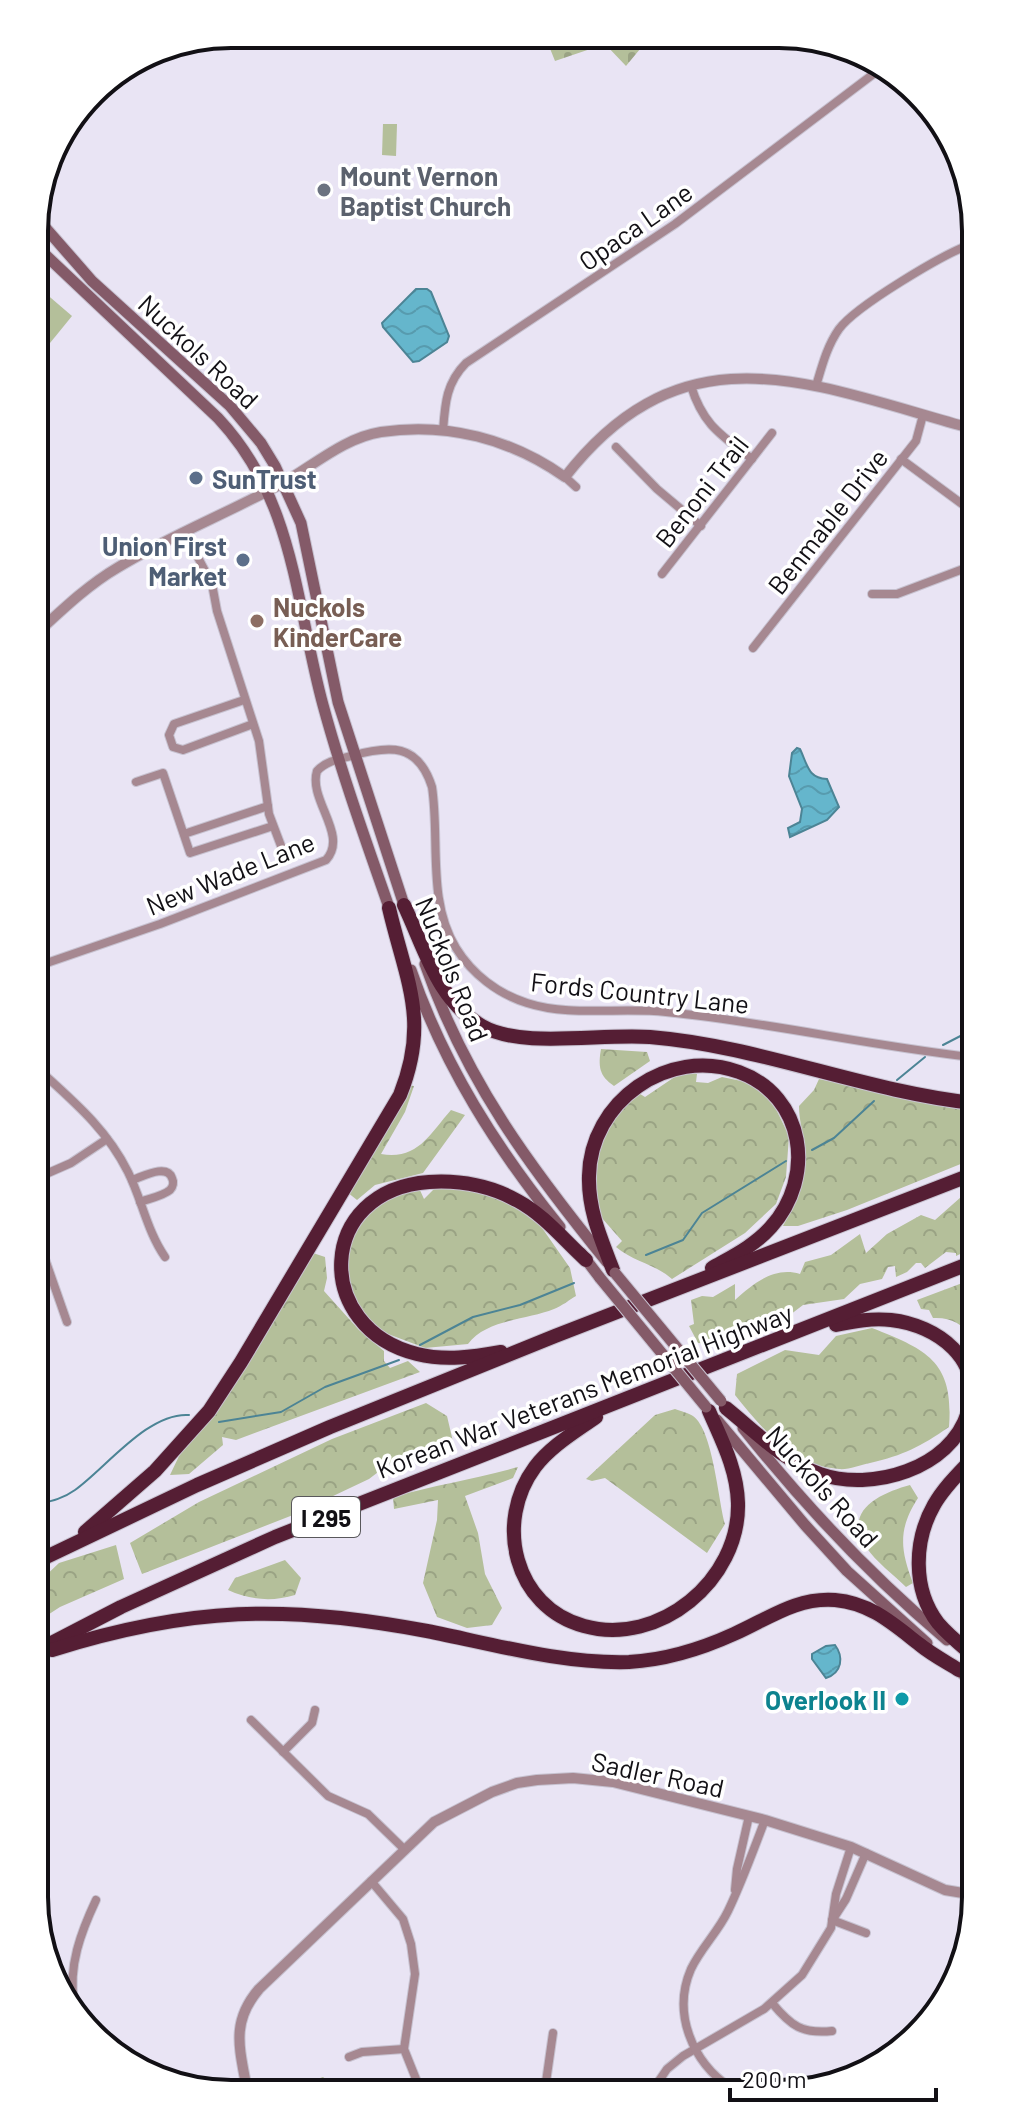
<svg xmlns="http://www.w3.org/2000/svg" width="1010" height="2128" font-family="Barlow,sans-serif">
<defs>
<pattern id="forest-crowns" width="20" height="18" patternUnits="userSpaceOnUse" patternTransform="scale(2)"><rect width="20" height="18" fill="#b4bf9a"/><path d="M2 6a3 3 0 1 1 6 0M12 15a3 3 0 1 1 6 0" fill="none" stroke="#9aa384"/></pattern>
<pattern id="cemetery-stones" width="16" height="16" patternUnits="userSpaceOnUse" patternTransform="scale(2)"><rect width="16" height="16" fill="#b4bf9a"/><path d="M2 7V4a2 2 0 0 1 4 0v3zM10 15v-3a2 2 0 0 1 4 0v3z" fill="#9aa384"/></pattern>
<pattern id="water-waves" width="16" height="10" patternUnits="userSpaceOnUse" patternTransform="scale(2)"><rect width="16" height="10" fill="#65b6cc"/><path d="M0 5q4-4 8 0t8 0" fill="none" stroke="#579bae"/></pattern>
</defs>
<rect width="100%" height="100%" fill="#e9e4f4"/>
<g fill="url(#forest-crowns)">
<path d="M601,1049L647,1052L650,1061L614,1086C599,1076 598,1066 601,1049Z"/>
<path d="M685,1070L697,1074L696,1082L708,1083L722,1077L756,1084L776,1109L789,1136L786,1177L776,1204L745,1233L672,1279C655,1264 634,1262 616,1247L622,1241L601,1217L596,1189L598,1153L616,1112L637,1092L645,1097Z"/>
<path d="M819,1079L901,1096L973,1107V1159L847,1210L798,1226H783C797,1201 806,1175 804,1145C803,1132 799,1120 799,1106L814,1090Z"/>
<path d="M408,1085L414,1086L405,1112L381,1154C418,1160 429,1135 451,1110L465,1115L423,1173L375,1185L357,1200L347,1192Z"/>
<path d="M437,1186L475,1189L512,1204L540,1225L570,1268L576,1296C569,1300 562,1306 554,1309C527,1320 486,1319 468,1344L425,1348L388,1334L361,1315L349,1292L343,1257L353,1230L381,1199L419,1188L424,1199Z"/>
<path d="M973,1191V1248L956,1256V1253L946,1252L925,1268L921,1263H916L907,1272L896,1277L895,1266L888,1267L882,1279L860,1284L844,1299L803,1305L786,1318L748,1329L712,1344L698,1343L689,1326L694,1324L691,1300L702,1296L713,1297L735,1284V1300C753,1284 774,1266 800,1274L805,1262L831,1255L860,1234L866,1253L887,1234L921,1215L935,1220L961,1197Z"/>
<polygon points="313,1253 325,1257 327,1278 324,1291 359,1330 384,1351 384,1361 390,1368 408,1361 420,1372 236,1440 222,1437 223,1445 189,1474 170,1475 179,1456 238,1377"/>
<path d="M973,1279V1336C961,1324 951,1317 933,1318L929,1310L921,1309L917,1300Z"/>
<path d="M872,1328C928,1350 954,1362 949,1427C920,1447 904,1455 870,1463C860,1465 848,1470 839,1469C793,1466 761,1428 735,1395L737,1374L785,1350L819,1355L836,1336Z"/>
<polygon points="426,1403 447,1416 454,1446 422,1460 394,1460 369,1479 293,1515 142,1574 130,1543 199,1502 332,1439"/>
<path d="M675,1409C680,1411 689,1413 693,1416C713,1430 718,1499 725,1524L707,1553L605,1478L592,1481L586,1479L655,1415Z"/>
<path d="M518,1467L513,1478L465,1496L478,1533L485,1574L502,1608L492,1625L467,1628L437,1617L423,1583L437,1520L438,1500L394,1509L393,1497C435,1485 475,1479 518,1467Z"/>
<path d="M910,1485L918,1498C898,1529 900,1549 913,1583L906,1587C894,1575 876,1562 866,1547C842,1510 881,1493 910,1485Z"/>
<polygon points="116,1545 124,1579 60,1607 40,1620 40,1581 59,1563"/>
<path d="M285,1560L301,1578L295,1595C272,1602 250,1600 228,1590L235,1578Z"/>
</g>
<polygon fill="url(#cemetery-stones)" points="545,36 650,37 626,66 605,44 555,61"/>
<g fill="#b4bf9a">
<polygon points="383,124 397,124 396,156 382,155"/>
<polygon points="44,292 72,316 37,359 36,301"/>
<polygon points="323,2077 339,2090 289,2090 289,2089"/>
</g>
<g fill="url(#water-waves)" stroke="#4c8495" stroke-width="2">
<polygon points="416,289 427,289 431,292 449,336 447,342 419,361 413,362 383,327 382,323"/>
<path d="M797,748L800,749C808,766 808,778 827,779L839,807L827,820L790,837L788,828L800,822L802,809L789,776L792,753Z"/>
<path d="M835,1645C844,1657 842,1673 826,1678L812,1659V1654L826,1646Z"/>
</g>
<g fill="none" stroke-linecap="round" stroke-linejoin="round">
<g stroke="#4c8495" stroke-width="2">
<polyline points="943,1045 972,1030"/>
<polyline points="897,1080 925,1057"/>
<polyline points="812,1150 834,1138 874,1101"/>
<polyline points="646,1255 683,1240 702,1213 786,1161"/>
<polyline points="420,1345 473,1317 520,1305 574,1283"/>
<polyline points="219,1422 281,1412 325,1387 399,1360"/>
<path d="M40,1504C52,1501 64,1498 75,1490C106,1468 148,1412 189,1415"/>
</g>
<g stroke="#c7c2d0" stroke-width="10">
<g id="minor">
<path d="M691,386C703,425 721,435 752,459"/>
<path d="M816,386C822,366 827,346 839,329C856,306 942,255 969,245"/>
<path d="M443,431C445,404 446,383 466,363L675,224L880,69"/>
<polyline points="616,447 657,489 701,526"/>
<polyline points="901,459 962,504"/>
<polyline points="565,477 576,487"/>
<polyline points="185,533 212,584 217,611 259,741 269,814 286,859"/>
<polyline points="662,574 772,433"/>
<polyline points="872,594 897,594 971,566"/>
<polyline points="753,648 916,441 923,415"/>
<polyline points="244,700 174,724 169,735 173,747 183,750 253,724"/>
<polyline points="136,782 163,773 190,853 273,826"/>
<polyline points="184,834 268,806"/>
<path d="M38,966L160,924L326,860C349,835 308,800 317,771C326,761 339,759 351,756C390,745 418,743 432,787C440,840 427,901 456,948C472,974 498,994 527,1003C570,1017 620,1007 666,1012C768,1022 870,1046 972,1057"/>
<path d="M38,1069C73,1101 106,1128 128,1172C142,1200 147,1231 165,1257"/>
<polyline points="39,1177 71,1163 107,1139"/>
<path d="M132,1180C142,1177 167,1163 172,1178C174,1182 173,1187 170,1190C163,1196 148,1199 140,1202"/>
<polyline points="39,1242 67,1322"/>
<polyline points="251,1720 328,1796 368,1814 404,1849"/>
<polyline points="283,1752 312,1723 315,1710"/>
<polyline points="371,1881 403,1919 411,1944 415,1974 404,2049 420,2089"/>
<polyline points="735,1890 737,1869 749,1816"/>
<polyline points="835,1916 846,1899 866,1853"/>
<polyline points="832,1920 866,1933"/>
<polyline points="950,1990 964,1961"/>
<path d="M74,2002C68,1966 81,1932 96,1900"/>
<path d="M772,2003C791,2026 802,2034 832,2031"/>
<polyline points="349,2057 362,2052 404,2049"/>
<polyline points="654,2088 667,2069 683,2056 764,2009 802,1975 831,1928 836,1894 851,1847"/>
<path d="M731,2088C692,2062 672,2013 691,1969C701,1948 718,1932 728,1911C742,1882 753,1851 765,1820"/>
<polyline points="545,2089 553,2033"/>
</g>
</g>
<g stroke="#c7c2d0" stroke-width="12">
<g id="tertiary">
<path d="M37,633C62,610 88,585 117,568C169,536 226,514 279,485C312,467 343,438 381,432C447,422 511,439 565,477C685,323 813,385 970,428"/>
<path d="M247,2090C240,2049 230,2023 259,1989L434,1822L492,1792L517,1783L537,1780L573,1778L613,1782L765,1820L851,1847L945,1890L975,1895"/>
</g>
</g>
<g stroke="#c7c2d0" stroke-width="13">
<g id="secondary">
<polyline points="36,217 92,281 230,406 261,443 275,466 301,523 338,702 406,911"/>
<path d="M36,246L218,418C295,500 295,602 323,705C342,775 367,844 391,913"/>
<path d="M425,964C466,1081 530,1167 607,1262"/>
<path d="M411,970C444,1066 497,1149 560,1227"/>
<polyline points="581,1253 600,1278"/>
<polyline points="717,1420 805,1525 847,1571 927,1643"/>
<path d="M743,1428C805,1506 871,1576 947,1640"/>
<polyline points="952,1665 975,1684"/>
</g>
</g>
<g stroke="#c7c2d0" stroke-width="16">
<g id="motorway">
<path d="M404,905C425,949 437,1000 482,1026C522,1049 601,1033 650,1037C760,1046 863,1091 973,1103"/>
<path d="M613,1270C601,1239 588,1210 589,1176C590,1102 668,1046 739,1072C805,1096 816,1177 771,1227C754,1246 733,1256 712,1268"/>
<path d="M501,1352C473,1357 445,1361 417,1354C312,1328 316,1190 429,1182C460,1180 491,1186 518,1201C544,1215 564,1240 586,1260"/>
<path d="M726,1408C757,1433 782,1460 820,1474C871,1492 951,1469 968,1412C985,1360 937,1325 891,1320C872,1318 855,1321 836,1325"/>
<path d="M596,1417C575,1432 551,1446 535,1467C494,1522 514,1607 584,1626C659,1647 740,1580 738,1503C737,1469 722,1441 709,1411"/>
<path d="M974,1457C960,1472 944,1487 934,1505C914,1540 912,1589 938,1623C949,1636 962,1646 975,1657"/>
<path d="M85,1532L155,1471L209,1411L241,1362L400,1095C430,1020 406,981 389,908"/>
<polyline points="40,1560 197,1485 330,1427 555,1336 973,1174"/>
<polyline points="40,1649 121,1607 275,1537 973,1262"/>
<path d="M52,1650C189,1607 286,1604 427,1631C493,1644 561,1664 629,1662C665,1660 701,1649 734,1634C768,1619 796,1597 835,1600C870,1603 892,1623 919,1644C931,1654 946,1662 959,1670"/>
</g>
</g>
<use href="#minor" stroke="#a68891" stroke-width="8"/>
<use href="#tertiary" stroke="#a68891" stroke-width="10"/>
<use href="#secondary" stroke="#845a68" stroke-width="11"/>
<use href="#motorway" stroke="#551e34" stroke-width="14"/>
<g stroke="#c7c2d0" stroke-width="13" stroke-linecap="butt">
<g id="secondary-bridge">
<polyline points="615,1273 721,1401"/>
<polyline points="600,1278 706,1407"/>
</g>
</g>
<use href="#secondary-bridge" stroke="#845a68" stroke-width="11"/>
</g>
<circle fill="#6b7280" stroke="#fff" stroke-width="3" cx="324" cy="190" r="8"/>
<g fill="#5c6f8a" stroke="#fff" stroke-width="3">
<circle cx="196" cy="478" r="8"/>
<circle cx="243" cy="560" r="8"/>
</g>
<circle fill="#8d6e63" stroke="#fff" stroke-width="3" cx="257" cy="621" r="8"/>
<circle fill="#0f9aa8" stroke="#fff" stroke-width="3" cx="902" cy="1699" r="8"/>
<g text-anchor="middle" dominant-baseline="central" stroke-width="7" stroke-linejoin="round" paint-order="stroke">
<rect fill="#fff" stroke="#59585b" stroke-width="2" x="292" y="1497" width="68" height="40" rx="6"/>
<g font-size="24" font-weight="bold" fill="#121015">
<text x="326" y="1517">I 295</text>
</g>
<g font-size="26" font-weight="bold" fill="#5b616d" stroke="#fff" text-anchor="start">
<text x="340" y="175">Mount Vernon<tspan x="340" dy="30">Baptist Church</tspan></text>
</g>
<g font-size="26" fill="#121015" stroke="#fff">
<text transform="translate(635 226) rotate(-35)">Opaca Lane</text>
<text transform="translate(199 351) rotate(43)">Nuckols Road</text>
<text transform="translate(701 491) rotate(-52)">Benoni Trail</text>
<text transform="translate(827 521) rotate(-52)">Benmable Drive</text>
<text transform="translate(230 873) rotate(-22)">New Wade Lane</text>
<text transform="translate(453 969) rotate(68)">Nuckols Road</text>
<text transform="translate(640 992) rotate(6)">Fords Country Lane</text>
<text transform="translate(584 1390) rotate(-21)">Korean War Veterans Memorial Highway</text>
<text transform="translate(823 1486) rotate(48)">Nuckols Road</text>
<text transform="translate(658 1774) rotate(12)">Sadler Road</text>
</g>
<g font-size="26" font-weight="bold" fill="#4e5e75" stroke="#fff" text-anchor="start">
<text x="212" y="478">SunTrust</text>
<text x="227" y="545" text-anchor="end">Union First<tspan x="227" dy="30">Market</tspan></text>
</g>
<g font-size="26" font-weight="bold" fill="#785e54" stroke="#fff" text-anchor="start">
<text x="273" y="606">Nuckols<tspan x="273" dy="30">KinderCare</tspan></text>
</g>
<g font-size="26" font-weight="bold" fill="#0d838f" stroke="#fff" text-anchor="end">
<text x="886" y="1699">Overlook II</text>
</g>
</g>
<path d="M0 0H1010V2128H0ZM231 48H779A183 183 0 0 1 962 231V1897A183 183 0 0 1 779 2080H231A183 183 0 0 1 48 1897V231A183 183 0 0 1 231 48Z" fill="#fff" fill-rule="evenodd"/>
<path fill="none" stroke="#121015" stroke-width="4" d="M231 48H779A183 183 0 0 1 962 231V1897A183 183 0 0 1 779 2080H231A183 183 0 0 1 48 1897V231A183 183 0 0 1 231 48Z"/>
<path d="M730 2088v12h206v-12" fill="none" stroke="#121015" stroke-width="4"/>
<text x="742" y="2088" font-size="24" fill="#121015" stroke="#ffffff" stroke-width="6" paint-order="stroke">200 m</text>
</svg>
